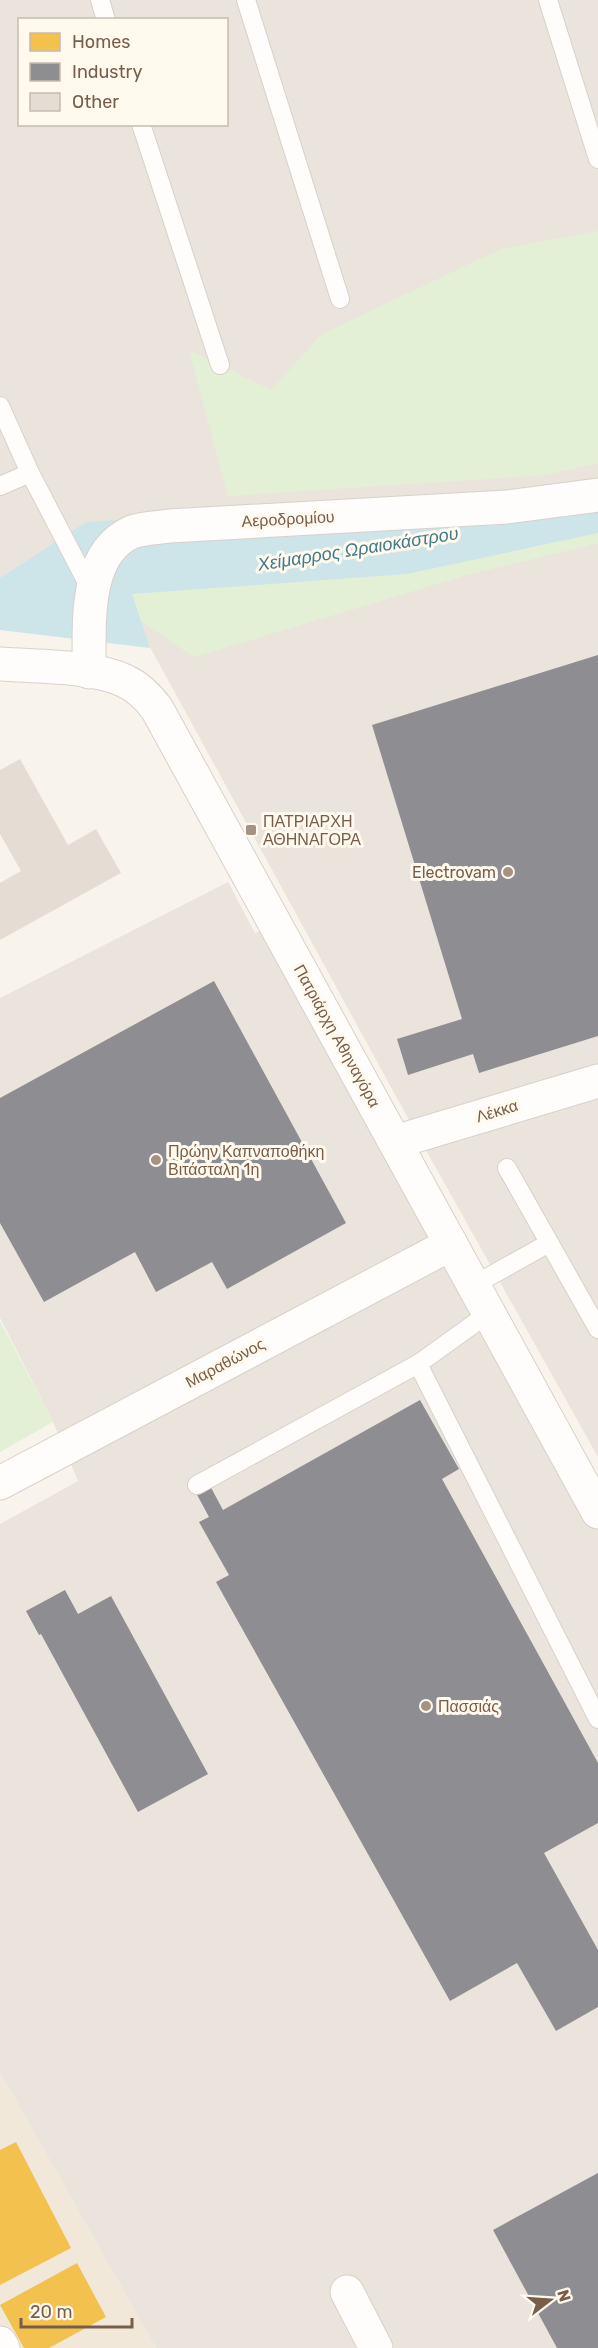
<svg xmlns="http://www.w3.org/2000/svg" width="598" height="2348" font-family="Rubik,sans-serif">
<rect width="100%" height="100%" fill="#f8f4ec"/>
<polygon fill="#f1e8d9" points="0,2072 156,2348 0,2348"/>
<g fill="#ebe4dd" fill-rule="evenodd">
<path d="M0,0H598V1457L409,1120L145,638L0,624ZM20,20H226V124H20Z"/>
<polygon points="228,882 255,933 289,917 598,1483 598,2348 156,2348 0,2072 0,1524 78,1481 53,1422 0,1318 0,998"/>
</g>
<g fill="#e3f0d6">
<polygon points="598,231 598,463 546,475 228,496 189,350 271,390 322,334 501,249"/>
<polygon points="598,480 598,543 467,575 194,657 133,616 128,587"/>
<polygon points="0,1321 53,1422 0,1452"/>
</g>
<polygon fill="#cde5e9" points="598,487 598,533 407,574 132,594 150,648 0,630 0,578 86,522"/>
<g fill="#f2c14e">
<polygon points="16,2142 71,2248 0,2285 0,2150"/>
<polygon points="77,2263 106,2317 49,2348 24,2348 0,2305"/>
</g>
<g fill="#8d8d92">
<polygon points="598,655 598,1036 479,1073 473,1054 408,1075 397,1039 462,1019 372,725"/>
<polygon points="214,981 346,1223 227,1289 212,1262 156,1292 135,1252 44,1302 0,1223 0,1098"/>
<polygon points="420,1400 459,1469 442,1479 598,1763 598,1823 544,1853 598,1950 598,2007 556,2031 517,1963 450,2001 216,1582 229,1575 199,1522 209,1517 194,1489 208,1482 223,1510"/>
<polygon points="65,1590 78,1614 111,1596 208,1774 138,1812 41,1634 39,1635 26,1611"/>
<polygon points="598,2173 598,2348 557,2348 493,2230"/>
</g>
<polygon fill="#e5ddd3" points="20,759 68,845 96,829 121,873 0,940 0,883 21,871 0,834 0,770"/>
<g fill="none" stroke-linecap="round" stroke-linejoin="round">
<g stroke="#d7d1ca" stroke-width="20">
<g id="service">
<polyline points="100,0 106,20"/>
<polyline points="246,0 340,299"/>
<polyline points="548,0 598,159"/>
<polyline points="141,124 220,365"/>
<polyline points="0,406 30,473 92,592"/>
<polyline points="0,486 30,473"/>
<polyline points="507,1168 598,1329"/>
<polyline points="474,1285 549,1243"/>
<polyline points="489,1313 418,1364 598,1719"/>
<polyline points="197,1485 418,1364"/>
</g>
</g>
<g stroke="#d7d1ca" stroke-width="35">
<g id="minor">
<path d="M89,672C90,628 82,554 132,532C143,528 158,528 169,526L507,507L598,495"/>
<polyline points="395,1142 598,1081"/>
<polyline points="347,2292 376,2348"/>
<polyline points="0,2343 3,2348"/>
</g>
</g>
<g stroke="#d7d1ca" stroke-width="35">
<g id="tertiary">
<path d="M0,664C38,667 90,665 125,681C138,687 149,698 157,709L598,1512"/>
<polyline points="0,1483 451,1244"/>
</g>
</g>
<use href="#service" stroke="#fefdfc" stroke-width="18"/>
<use href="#minor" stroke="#fefdfc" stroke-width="33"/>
<use href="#tertiary" stroke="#fefdfc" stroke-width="33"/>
</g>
<g fill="#a59283" stroke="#fff9ee" stroke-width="2">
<rect x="245" y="824" width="12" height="12" rx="3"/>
<circle cx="508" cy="872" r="6"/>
<circle cx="156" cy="1160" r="6"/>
<circle cx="426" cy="1706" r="6"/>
</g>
<g text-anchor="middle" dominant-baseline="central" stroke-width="6" stroke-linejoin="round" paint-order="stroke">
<g font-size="16" fill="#785e4a" stroke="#fff9ee">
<text transform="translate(288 519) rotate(-3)">Αεροδρομίου</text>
<text transform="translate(337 1036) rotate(61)">Πατριάρχη Αθηναγόρα</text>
<text transform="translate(497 1111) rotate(-17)">Λέκκα</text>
<text transform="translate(225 1363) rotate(-28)">Μαραθώνος</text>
</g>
<g font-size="16" fill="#785e4a" stroke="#fff9ee" text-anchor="start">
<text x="263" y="821">ΠΑΤΡΙΑΡΧΗ<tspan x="263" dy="18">ΑΘΗΝΑΓΟΡΑ</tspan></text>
<text x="496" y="872" text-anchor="end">Electrovam</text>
<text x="168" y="1151">Πρώην Καπναποθήκη<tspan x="168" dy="18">Βιτάσταλη 1η</tspan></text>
<text x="438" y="1706">Πασσιάς</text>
</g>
<g font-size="18" font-style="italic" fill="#427b8c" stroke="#fff9ee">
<text transform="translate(358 549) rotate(-9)">Χείμαρρος Ωραιοκάστρου</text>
</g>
</g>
<rect x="18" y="18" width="210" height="108" fill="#fff9ee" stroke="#c9bbac" stroke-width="1.5"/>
<rect x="30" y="33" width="30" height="18" fill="#f2c14e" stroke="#c9bbac" stroke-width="1.5"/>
<text x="72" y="48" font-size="18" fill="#785e4a">Homes</text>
<rect x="30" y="63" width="30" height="18" fill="#8d8d92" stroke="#c9bbac" stroke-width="1.5"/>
<text x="72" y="78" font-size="18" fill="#785e4a">Industry</text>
<rect x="30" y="93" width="30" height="18" fill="#e5ddd3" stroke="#c9bbac" stroke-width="1.5"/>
<text x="72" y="108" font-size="18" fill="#785e4a">Other</text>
<g transform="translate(550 2300) rotate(73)" stroke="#fff9ee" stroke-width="4.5" paint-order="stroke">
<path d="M0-4.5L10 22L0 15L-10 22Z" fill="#785e4a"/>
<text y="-9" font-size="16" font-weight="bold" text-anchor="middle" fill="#785e4a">N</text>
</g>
<path d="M21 2318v9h111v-9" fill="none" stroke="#785e4a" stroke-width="3"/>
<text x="30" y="2318" font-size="18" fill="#785e4a" stroke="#fff9ee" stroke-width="4.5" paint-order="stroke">20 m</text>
</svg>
